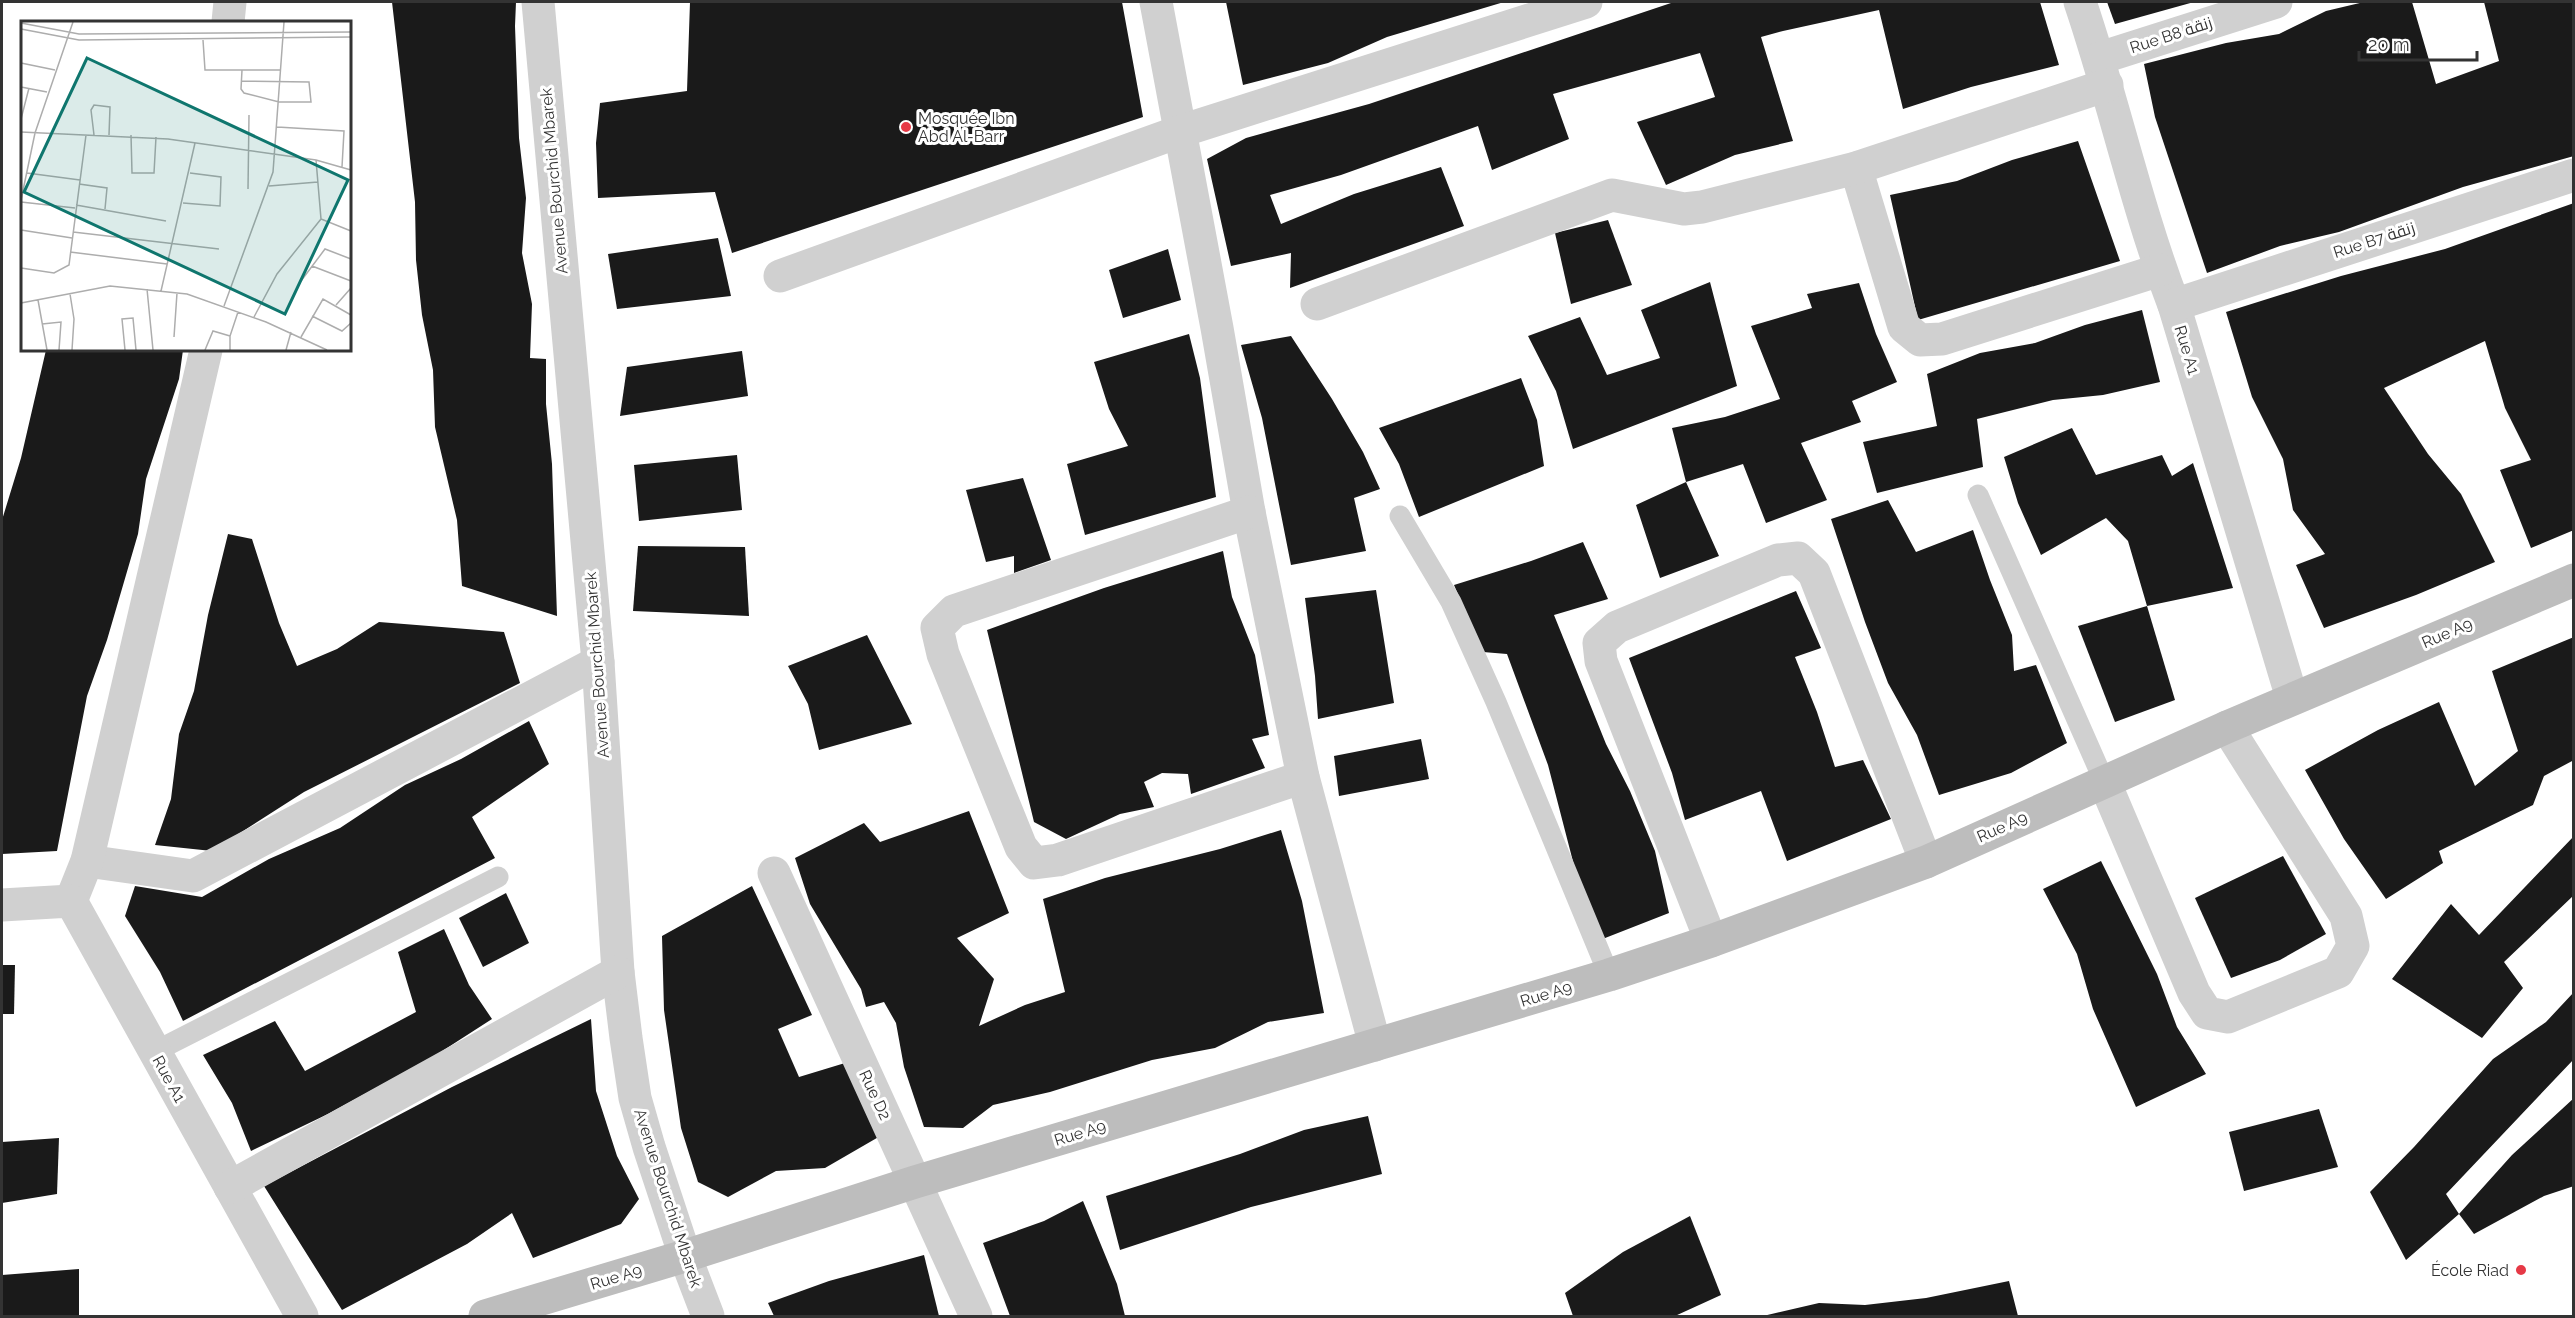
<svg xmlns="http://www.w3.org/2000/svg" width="2575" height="1318" font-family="Raleway,Cairo,sans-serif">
<rect width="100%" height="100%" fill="#fff"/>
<g fill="#1a1a1a">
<polygon points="392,2 516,2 515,26 519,138 526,198 522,253 532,304 530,358 546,359 546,404 552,464 557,616 462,586 457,520 435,427 433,370 422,315 416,260 415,202"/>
<polygon points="690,2 1122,2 1143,117 732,253 715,192 598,198 596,143 600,103 687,91"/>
<polygon points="1226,2 1504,2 1387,37 1328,63 1243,85"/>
<polygon points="1674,2 2040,2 2059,65 1971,87 1903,109 1879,10 1783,31 1761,37 1793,141 1735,155 1666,185 1637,122 1715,97 1700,53 1553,94 1569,139 1492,170 1478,126 1341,175 1270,195 1281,224 1354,194 1441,167 1464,226 1290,288 1291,253 1231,266 1207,159 1246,138 1369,104"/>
<polygon points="2107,2 2194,2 2115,24"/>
<polygon points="2364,2 2412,2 2436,84 2499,61 2484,2 2574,2 2574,156 2463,187 2339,232 2280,246 2207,273 2155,117 2144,64 2226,43 2279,34 2326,11"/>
<polygon points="2078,141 2120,261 1918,320 1890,195 1957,181 2012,160"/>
<polygon points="2574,203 2574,530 2531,548 2500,470 2531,460 2505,408 2485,341 2384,388 2428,454 2461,494 2495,562 2416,595 2324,628 2296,565 2325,554 2293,510 2283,459 2252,397 2226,312 2341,276 2445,249"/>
<polygon points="1608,220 1632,285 1571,304 1555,233"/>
<polygon points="718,238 731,296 617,309 608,254"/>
<polygon points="1168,249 1181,300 1123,318 1109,270"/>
<polygon points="1710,282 1737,386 1573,449 1556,391 1528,336 1580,317 1607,375 1660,358 1641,310"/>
<polygon points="1859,283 1876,334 1897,382 1852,401 1861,422 1801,443 1827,500 1766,523 1743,464 1686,482 1719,556 1660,578 1636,505 1686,482 1672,428 1725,417 1780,399 1751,326 1812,308 1807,294"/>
<polygon points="2142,310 2160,382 2103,395 2053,400 1977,419 1983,467 1877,493 1863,442 1937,426 1927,374 1980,353 2035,343 2085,325"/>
<polygon points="1189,334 1200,378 1216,497 1085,535 1067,464 1128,446 1109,409 1094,362"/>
<polygon points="1291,336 1332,399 1363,452 1380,489 1354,498 1366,551 1291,565 1262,418 1241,345"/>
<polygon points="46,350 183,350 179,379 146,479 138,534 107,640 87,696 57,851 2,854 2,520 21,458"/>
<polygon points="742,351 748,396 620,416 627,367"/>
<polygon points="1521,378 1537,420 1544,466 1419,517 1399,464 1379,428"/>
<polygon points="2072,428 2096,475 2162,455 2172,476 2193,463 2233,588 2147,606 2128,541 2106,518 2041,555 2018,503 2004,457"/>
<polygon points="737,455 742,510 639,521 634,465"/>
<polygon points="1023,478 1051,560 1014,573 1014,556 986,562 966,490"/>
<polygon points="1888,500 1916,552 1973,530 1990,580 2012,635 2014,671 2036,665 2067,743 2011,773 1939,795 1917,735 1888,683 1865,622 1831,519"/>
<polygon points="228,534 252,539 279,623 297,666 337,649 379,622 504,632 520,683 304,792 212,851 155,845 171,799 179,734 194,691 208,615"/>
<polygon points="1583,542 1608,599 1554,615 1606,744 1630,791 1655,851 1669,913 1600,940 1577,877 1548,765 1507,654 1483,652 1454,585 1531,561"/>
<polygon points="638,546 745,547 749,616 633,611"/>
<polygon points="1223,551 1232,597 1255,655 1269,735 1252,739 1265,768 1191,794 1188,774 1162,773 1144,782 1154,807 1120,814 1066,839 1034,822 987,630 1104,588"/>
<polygon points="1376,590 1394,703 1318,719 1315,676 1305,598"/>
<polygon points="1796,591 1821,648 1795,657 1817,712 1835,767 1863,760 1891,819 1787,861 1761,791 1685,820 1672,773 1629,658"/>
<polygon points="2147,606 2175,700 2115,722 2078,626"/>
<polygon points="867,635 912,724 819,750 808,704 788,666"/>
<polygon points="2574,637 2574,760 2544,776 2533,805 2439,851 2443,863 2386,899 2344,839 2305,770 2378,730 2439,702 2475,786 2518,751 2492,671"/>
<polygon points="529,721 549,764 472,817 495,858 183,1021 160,972 125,916 135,886 202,897 269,859 340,828 405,785 461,759"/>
<polygon points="1421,739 1429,779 1339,796 1334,756"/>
<polygon points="969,811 1009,913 957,938 994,979 979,1026 1025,1005 1065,992 1043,899 1105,878 1220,849 1281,830 1302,901 1324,1013 1268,1022 1215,1048 1152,1060 1050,1092 993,1105 963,1128 924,1127 904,1067 896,1023 884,1002 866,1007 861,989 810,904 795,858 864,823 880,842"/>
<polygon points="2574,836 2574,895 2504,962 2523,988 2482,1038 2392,979 2451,904 2479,935"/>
<polygon points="2283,856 2326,934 2280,960 2231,978 2195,898"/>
<polygon points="2101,861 2157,974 2177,1027 2206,1074 2136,1107 2093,1009 2077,954 2043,889"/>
<polygon points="752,886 812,1015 778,1029 799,1077 845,1063 882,1135 825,1168 776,1171 728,1197 698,1182 681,1128 664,1010 662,936"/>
<polygon points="506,893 529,943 483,967 459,918"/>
<polygon points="444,929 469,985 492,1019 433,1057 328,1114 251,1151 232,1103 203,1055 275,1021 305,1071 416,1012 398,952"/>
<polygon points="2,965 15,965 14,1014 2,1014"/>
<polygon points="2574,992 2574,1059 2446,1194 2459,1214 2406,1260 2370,1192 2414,1147 2493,1059 2546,1022"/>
<polygon points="591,1019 596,1091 617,1156 639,1199 621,1224 533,1258 512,1213 467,1244 342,1310 264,1186 452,1087"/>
<polygon points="2574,1098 2574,1186 2544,1196 2474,1234 2459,1214 2512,1155"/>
<polygon points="2319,1109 2338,1167 2244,1191 2229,1132"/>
<polygon points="1368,1116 1382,1174 1251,1207 1120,1250 1106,1196 1240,1154 1304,1130"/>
<polygon points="59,1138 57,1194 2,1203 2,1142"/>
<polygon points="1083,1201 1117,1284 1125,1316 1010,1316 983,1243 1044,1221"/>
<polygon points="1690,1216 1721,1295 1675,1316 1573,1316 1565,1293 1623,1252"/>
<polygon points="924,1255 939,1316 774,1316 768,1303 829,1281"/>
<polygon points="79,1269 79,1316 2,1316 2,1275"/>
<polygon points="2009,1281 2018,1316 1763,1316 1819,1303 1865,1305 1926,1298"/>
</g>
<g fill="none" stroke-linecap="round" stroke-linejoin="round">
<g stroke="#d0d0d0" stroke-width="21">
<polyline points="1978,495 2104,781"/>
<polyline points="1400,516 1451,602 1496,702 1609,975"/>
<polyline points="154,1052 498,877"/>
</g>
<g stroke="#d0d0d0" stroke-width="33">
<polyline points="538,2 598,662 618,972 626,1038 635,1098 649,1147 685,1256 708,1316"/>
<polyline points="1156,2 1217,328 1249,512 1303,777 1375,1045"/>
<path d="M2080,2C2114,102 2136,206 2174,305L2292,698"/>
<polyline points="228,22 230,2"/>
<polyline points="2100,58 2276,2"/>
<polyline points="1856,168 1904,327 1920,340 1942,339 2160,270"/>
<polyline points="780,276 1181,131 1586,2"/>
<polyline points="1317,304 1612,195 1684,209 1702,207 1856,168 2107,85"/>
<polyline points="2174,305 2574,175"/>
<polyline points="1249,512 954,611 937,628 943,654 1021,847 1034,863 1058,860 1303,777"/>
<polyline points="2104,781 2194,993 2207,1013 2228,1017 2338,972 2353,946 2346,916 2227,727"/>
<polyline points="87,861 193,876 598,662"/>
<polyline points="774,873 976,1316"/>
<polyline points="71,901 87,861 206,350"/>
<polyline points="2,905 71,901 302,1316"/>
<polyline points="1711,941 1601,661 1599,643 1617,627 1778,560 1798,558 1814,573 1926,862"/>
<polyline points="230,1187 618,972"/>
</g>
<polyline stroke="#bdbdbd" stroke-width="33" points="485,1316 685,1256 915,1182 1609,975 1711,941 1926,862 2227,727 2574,580"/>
</g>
<g fill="#e63946" stroke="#fff" stroke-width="2">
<circle cx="906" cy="127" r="6"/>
<circle cx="2521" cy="1270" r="6"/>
</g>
<g text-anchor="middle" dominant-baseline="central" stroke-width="6" stroke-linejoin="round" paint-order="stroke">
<g font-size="16" fill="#333" stroke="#fff">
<text transform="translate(2171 35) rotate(-18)">Rue B8 زنقة</text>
<text transform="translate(554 181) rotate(-95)">Avenue Bourchid Mbarek</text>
<text transform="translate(2374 240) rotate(-18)">Rue B7 زنقة</text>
<text transform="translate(2187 350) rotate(73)">Rue A1</text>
<text transform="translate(2447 633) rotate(-23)">Rue A9</text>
<text transform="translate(597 665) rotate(-94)">Avenue Bourchid Mbarek</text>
<text transform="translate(2002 827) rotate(-24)">Rue A9</text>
<text transform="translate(1546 994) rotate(-17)">Rue A9</text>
<text transform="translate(169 1079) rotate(61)">Rue A1</text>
<text transform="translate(875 1095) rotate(65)">Rue D2</text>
<text transform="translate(1080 1133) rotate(-17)">Rue A9</text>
<text transform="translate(668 1198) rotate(72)">Avenue Bourchid Mbarek</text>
<text transform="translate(616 1277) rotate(-17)">Rue A9</text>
</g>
<g font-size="16" fill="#333" stroke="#fff" text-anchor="start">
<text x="918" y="118">Mosquée Ibn<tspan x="918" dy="18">Abd Al-Barr</tspan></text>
<text x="2509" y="1270" text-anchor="end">École Riad</text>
</g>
</g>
<g transform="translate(21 21)">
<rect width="330" height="330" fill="#fff"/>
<path fill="none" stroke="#adadad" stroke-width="1.5" d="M0,2L58,13L330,11M0,8L58,19L330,16M182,19L184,49H260M0,42L34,49M221,60L288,61L290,81H258L223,72L220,68L221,49M0,66L26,71M0,98L8,67M256,106L323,110L321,146M0,111L147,118L295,139L330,149M73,114L70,89L73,84L89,86L88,114M110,114L111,152H133L135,116M295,139L300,198L330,210M6,152L59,159M58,163L86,167L84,188M248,165L297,161M227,168L228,94M0,179L14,112L52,1M0,181L54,187M162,182L199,185L200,156L169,152M55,184L145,200M0,209L51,217M52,211L198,228M49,231L146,243M291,245L330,260M0,247L33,252L48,244L65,114M280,260L304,228L330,238M126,268L132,329M140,270L174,122M49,273L53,298L51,329M17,279L26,329M0,282L89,265L166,273L245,301L306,329M315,284L330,267M203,285L252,151L263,1M291,295L321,310L330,302M233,296L256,253L300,198M21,303L40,301L38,329M153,316L156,272M280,316L302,278L330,294M104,329L101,298L112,297L115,329M184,329L192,310L209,315M209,329V315L217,291M265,329L270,311"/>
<path fill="#0f766e" fill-opacity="0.15" stroke="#0f766e" stroke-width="3" d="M66,37L327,159L264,293L3,171Z"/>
<rect width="330" height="330" fill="none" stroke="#333" stroke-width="3"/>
</g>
<rect width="2575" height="1318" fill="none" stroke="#333333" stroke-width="6"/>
<path d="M2359 51v9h118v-9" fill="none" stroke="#333333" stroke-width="3"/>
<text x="2368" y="51" font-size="18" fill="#333333" stroke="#ffffff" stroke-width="4.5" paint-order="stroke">20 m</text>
</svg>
